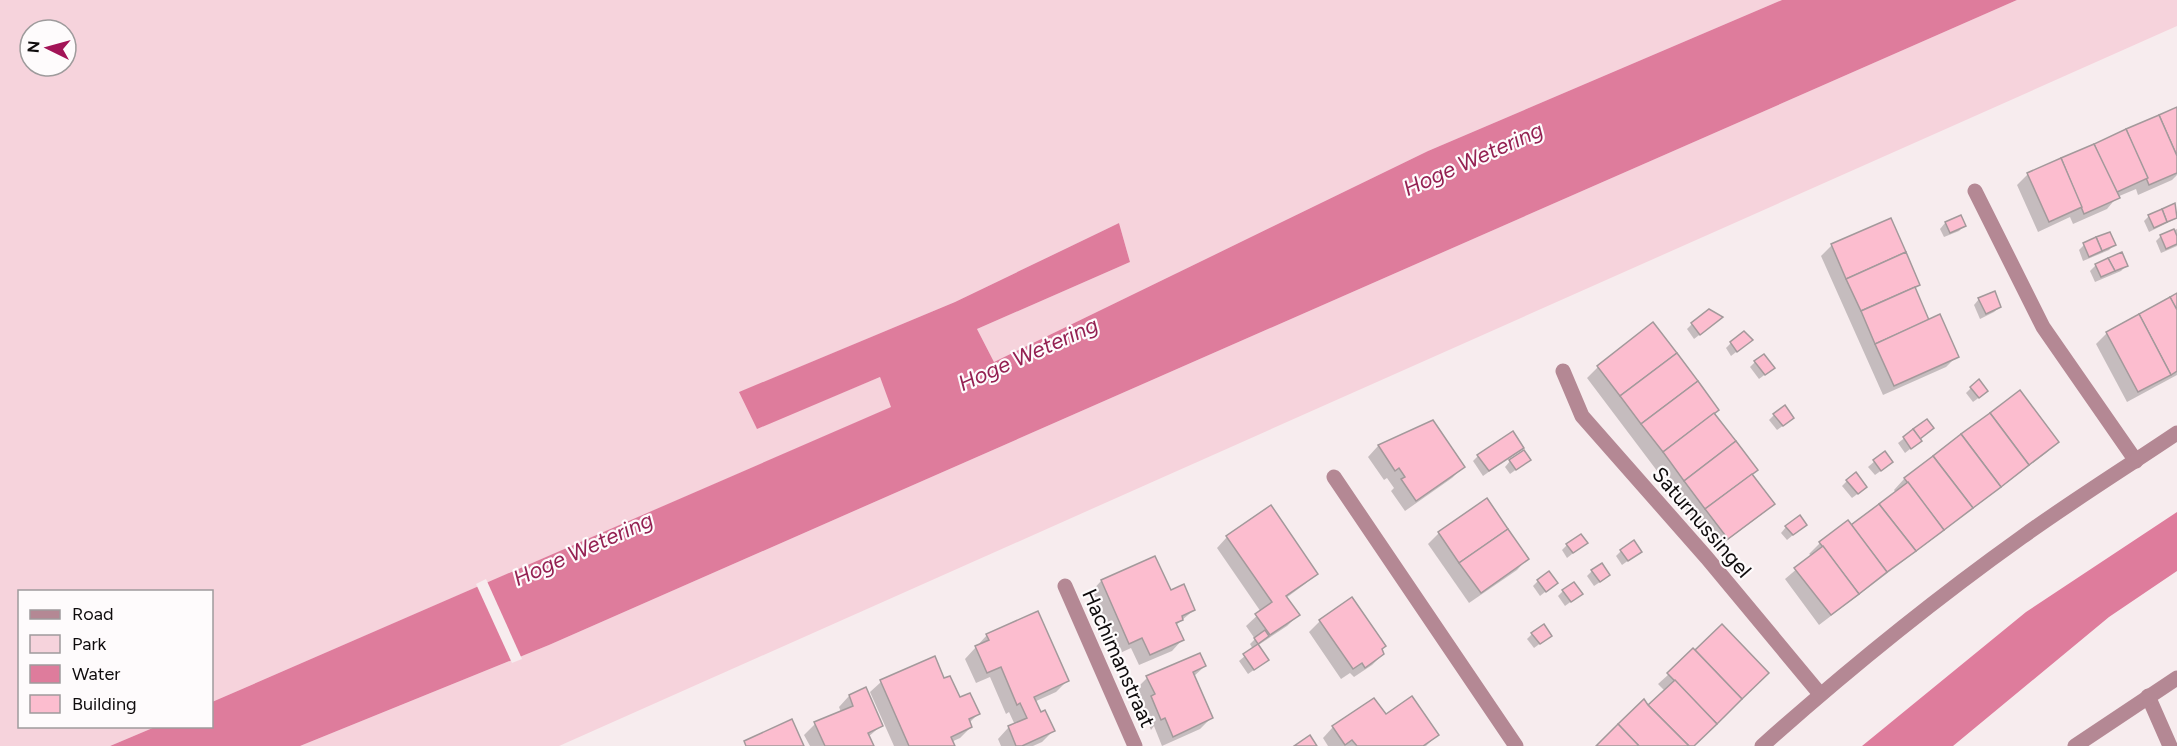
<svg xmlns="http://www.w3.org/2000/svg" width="2177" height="746" font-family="Figtree,sans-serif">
<rect width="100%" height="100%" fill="#f7ecee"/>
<g fill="#f6d3dc" fill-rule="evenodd">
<path d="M0,0H1782L1428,151L994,362L977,329L1130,262L1119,223L955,302L740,392L757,428L880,377L892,407L212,702V592H20V726L155,727L110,746H0ZM30,30H66V66H30Z"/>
<polygon points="2017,0 2177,0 2177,26 559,746 300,746 549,645"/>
</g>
<g fill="#de7c9c">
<polygon points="1782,0 2017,0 549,645 300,746 110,746 155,727 212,726 212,702 891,407 880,377 757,429 739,392 955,302 1119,223 1130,262 977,329 994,362 1428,151"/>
<polygon points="2177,512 2177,571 2109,617 1953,746 1862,746 2026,612"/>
</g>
<polygon fill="#f7ecee" points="486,579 522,659 512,663 476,584"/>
<g fill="#0003">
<polygon points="2177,109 2177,175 2172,180 2138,195 2136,189 2117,197 2107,209 2073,224 2070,217 2038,232 2017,185 2028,174"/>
<polygon points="2174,205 2177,218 2149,232 2144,221 2149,216"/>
<polygon points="1960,217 1964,226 1959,231 1944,237 1940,229 1945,223"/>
<polygon points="2177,229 2177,246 2161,253 2156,241 2161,236"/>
<polygon points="1832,245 1919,284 1914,289 1928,321 1957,356 1946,367 1883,395 1821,256"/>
<polygon points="2084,245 2114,245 2109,250 2083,261 2079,250"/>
<polygon points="2121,254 2127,265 2121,271 2095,282 2090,271 2096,265"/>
<polygon points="2177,295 2177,375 2127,402 2096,344 2107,333"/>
<polygon points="1979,299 2000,307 1994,312 1980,319 1974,305"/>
<polygon points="1716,322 1694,339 1687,329 1692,324"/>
<polygon points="1653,324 1713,414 1751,475 1773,504 1762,514 1716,549 1587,378 1598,367"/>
<polygon points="1731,343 1745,345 1731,356 1726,348"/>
<polygon points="1755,362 1767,373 1759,379 1750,367"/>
<polygon points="1971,388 1981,396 1973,402 1966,393"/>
<polygon points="2020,392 2057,442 2046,453 1819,625 1785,579 1812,556 1809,554 1820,543 1851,527 1896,493 1894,490 1904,479"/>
<polygon points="1774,415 1787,423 1777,430 1769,420"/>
<polygon points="1927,421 1919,440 1920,441 1905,453 1898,443"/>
<polygon points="1432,422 1463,467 1452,478 1405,511 1391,491 1394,488 1387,478 1384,480 1368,457 1378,446"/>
<polygon points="1522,448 1483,476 1473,461 1478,456"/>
<polygon points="1884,453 1886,467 1875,475 1868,467"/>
<polygon points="1529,460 1510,474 1505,467 1510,461"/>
<polygon points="1847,481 1860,492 1852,498 1842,486"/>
<polygon points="1786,527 1799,530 1787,540 1781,533"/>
<polygon points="1439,533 1527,559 1517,570 1469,603 1428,544"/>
<polygon points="1227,537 1316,574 1305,584 1286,598 1298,615 1287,626 1257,646 1261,665 1248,674 1239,661 1253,649 1250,644 1255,639 1246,626 1261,612 1217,548"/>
<polygon points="1586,543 1567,558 1562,550 1567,545"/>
<polygon points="1621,551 1640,552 1622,565 1616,556"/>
<polygon points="1154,558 1170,592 1194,610 1176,625 1182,640 1172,651 1139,665 1131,648 1118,654 1091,592 1101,581"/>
<polygon points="1592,571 1603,580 1594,586 1587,576"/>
<polygon points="1538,581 1550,588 1540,596 1533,586"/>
<polygon points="1563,591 1581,594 1565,606 1558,596"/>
<polygon points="1320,621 1383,654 1372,665 1354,677 1350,673 1341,679 1309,632"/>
<polygon points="1722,626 1767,673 1692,746 1598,746 1648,707 1665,691 1658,684"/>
<polygon points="1532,634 1550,636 1534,648 1527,639"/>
<polygon points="987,635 1067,681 1056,692 1034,702 1040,714 1053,731 1042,742 1033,746 1001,746 998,739 1008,728 1015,725 1009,712 1006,714 990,677 976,683 965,659"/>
<polygon points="1205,666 1193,677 1211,718 1200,729 1162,746 1154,726 1151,730 1141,708 1144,704 1137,688 1148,677"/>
<polygon points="943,680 959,699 978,714 969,723 971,727 960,738 951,742 953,746 894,746 870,692 881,682"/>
<polygon points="849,696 881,726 868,737 872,746 810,746 804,735 815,724 841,712 839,707"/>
<polygon points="1385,716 1437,735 1426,746 1328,746 1323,738 1333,727"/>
</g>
<g fill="#fcbdcf" stroke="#a3999b" stroke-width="1.5">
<polygon points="2177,107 2177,156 2159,115"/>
<polygon points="2159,115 2177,156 2177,173 2149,185 2126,129"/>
<polygon points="2126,129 2148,178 2115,193 2094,144"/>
<polygon points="2094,144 2120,198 2084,214 2061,158"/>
<polygon points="2061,158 2082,207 2049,222 2027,173"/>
<polygon points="2175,203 2177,218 2167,222 2162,209"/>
<polygon points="2162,209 2167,222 2154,228 2148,215"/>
<polygon points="1961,215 1966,226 1950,233 1945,222"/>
<polygon points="1891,218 1906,252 1846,279 1831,244"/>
<polygon points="2174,229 2177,236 2177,244 2166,249 2160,235"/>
<polygon points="2110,232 2116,245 2102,251 2096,237"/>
<polygon points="2096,237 2102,251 2089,257 2083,243"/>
<polygon points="1906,252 1920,285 1861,311 1846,279"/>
<polygon points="2122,252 2128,266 2115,271 2108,258"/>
<polygon points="2108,258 2115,271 2101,277 2095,264"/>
<polygon points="1915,287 1929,320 1875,344 1861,311"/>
<polygon points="1995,291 2001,307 1986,314 1978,298"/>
<polygon points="2177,293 2177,310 2170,297"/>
<polygon points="2170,297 2177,310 2177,371 2171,375 2139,314"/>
<polygon points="1709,309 1723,317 1700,335 1691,323"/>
<polygon points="1940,314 1959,357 1894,386 1875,344"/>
<polygon points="2139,314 2171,375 2138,392 2106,332"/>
<polygon points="1653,322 1677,353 1620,396 1597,366"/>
<polygon points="1744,331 1753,340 1737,352 1730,342"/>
<polygon points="1677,353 1698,381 1641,424 1620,396"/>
<polygon points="1764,354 1775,368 1765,375 1754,361"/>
<polygon points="1979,379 1988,391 1979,398 1970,387"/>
<polygon points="1698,381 1719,410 1663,452 1641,424"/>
<polygon points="2020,390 2059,442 2029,465 1990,413"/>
<polygon points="1785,405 1794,418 1783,426 1773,414"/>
<polygon points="1714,413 1736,441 1684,481 1663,452"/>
<polygon points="1990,413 2029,465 2001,487 1961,434"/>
<polygon points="1927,419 1934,428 1920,439 1913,429"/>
<polygon points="1433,420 1465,467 1416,501 1401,479 1405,477 1399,468 1395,471 1378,445"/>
<polygon points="1913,429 1922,441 1911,449 1903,437"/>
<polygon points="1513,431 1524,448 1489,471 1477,455"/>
<polygon points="1961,434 2001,487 1973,508 1933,456"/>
<polygon points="1736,441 1758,470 1705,509 1684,481"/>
<polygon points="1524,450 1531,460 1516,470 1509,460"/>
<polygon points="1885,451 1893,462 1881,471 1873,460"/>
<polygon points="1933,456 1973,508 1944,530 1904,478"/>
<polygon points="1856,472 1867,487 1858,494 1846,480"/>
<polygon points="1752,474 1775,504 1728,539 1705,509"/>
<polygon points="1908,482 1944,530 1916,551 1879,504"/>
<polygon points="1487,498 1508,529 1459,563 1438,532"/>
<polygon points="1879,504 1916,551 1887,572 1851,525"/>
<polygon points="1271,505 1318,574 1286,596 1300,615 1270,635 1255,614 1272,602 1226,536"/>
<polygon points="1800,515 1807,525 1793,535 1785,526"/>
<polygon points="1848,520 1887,572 1859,594 1819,542"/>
<polygon points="1508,529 1529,559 1481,593 1459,563"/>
<polygon points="1581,534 1588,543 1573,553 1566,544"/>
<polygon points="1634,540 1642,552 1628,561 1620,550"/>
<polygon points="1823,546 1859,594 1831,615 1794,568"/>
<polygon points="1155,556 1171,590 1184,584 1195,610 1182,616 1183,620 1176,623 1184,640 1150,655 1142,638 1129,644 1101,580"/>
<polygon points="1602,563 1610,575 1600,582 1591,570"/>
<polygon points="1549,571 1558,583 1546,592 1537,580"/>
<polygon points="1574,582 1583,594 1571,602 1562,590"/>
<polygon points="1352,597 1386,646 1382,649 1384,654 1365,668 1362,663 1353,669 1319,620"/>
<polygon points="1038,611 1069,681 1034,697 1041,712 1045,710 1055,731 1022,746 1016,746 1008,726 1027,718 1020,703 1017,705 1001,667 987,673 975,646 989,640 986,634"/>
<polygon points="1544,624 1552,636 1540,644 1531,633"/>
<polygon points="1722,624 1769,673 1742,699 1695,650"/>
<polygon points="1265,630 1269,636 1258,644 1254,638"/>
<polygon points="1258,644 1269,660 1254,670 1243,654"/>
<polygon points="1693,648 1742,699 1717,724 1667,673"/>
<polygon points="1200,653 1206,666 1193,672 1213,718 1173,737 1165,718 1161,720 1151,696 1155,694 1146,676"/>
<polygon points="935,656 944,678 950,676 960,697 970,693 980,714 969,719 972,727 951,737 955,746 909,746 880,680"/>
<polygon points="1675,680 1717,724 1694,746 1689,746 1648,705"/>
<polygon points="866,687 883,726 868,733 874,746 825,746 814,722 853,706 849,695"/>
<polygon points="1412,696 1439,735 1423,746 1357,746 1352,740 1345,745 1332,726 1374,698 1386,714"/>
<polygon points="1644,699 1648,705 1689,746 1639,746 1618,724"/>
<polygon points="792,719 804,746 746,746 744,741"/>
<polygon points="1618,724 1639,746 1596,746"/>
<polygon points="1310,735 1317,746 1294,746"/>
</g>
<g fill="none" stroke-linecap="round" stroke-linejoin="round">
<g stroke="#b48894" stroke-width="15">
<polyline points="1975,191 2043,327 2136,461"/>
<polyline points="1563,371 1582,416 1707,558 1820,694"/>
<polyline points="1334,477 1516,746"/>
<polyline points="1065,586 1135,746"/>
<polyline points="2148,696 2170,746"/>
<path d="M1762,746C1845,672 1931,602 2022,537C2072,501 2125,468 2177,433"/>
<polyline points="2075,746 2177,678"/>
</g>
</g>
<g text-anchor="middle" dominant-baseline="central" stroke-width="4.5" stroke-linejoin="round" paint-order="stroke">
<g font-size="21" fill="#0f0c0d" stroke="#fefbfc">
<text transform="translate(1702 522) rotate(49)">Saturnussingel</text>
<text transform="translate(1119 658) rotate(66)">Hachimanstraat</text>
</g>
<g font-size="22" font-style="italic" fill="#942152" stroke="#fefbfc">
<text transform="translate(1473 159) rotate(-24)">Hoge Wetering</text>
<text transform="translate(1028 354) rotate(-24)">Hoge Wetering</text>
<text transform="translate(583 549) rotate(-24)">Hoge Wetering</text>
</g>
</g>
<rect x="18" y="590" width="195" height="138" fill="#fefbfc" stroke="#9e9b9c" stroke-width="1.5"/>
<rect x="30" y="610" width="30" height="9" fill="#b48894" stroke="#9e9b9c" stroke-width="1.5"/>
<text x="72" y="620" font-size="18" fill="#0f0c0d">Road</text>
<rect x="30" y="635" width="30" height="18" fill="#f6d3dc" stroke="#9e9b9c" stroke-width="1.5"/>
<text x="72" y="650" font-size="18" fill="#0f0c0d">Park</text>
<rect x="30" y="665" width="30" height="18" fill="#de7c9c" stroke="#9e9b9c" stroke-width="1.5"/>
<text x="72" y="680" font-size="18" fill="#0f0c0d">Water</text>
<rect x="30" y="695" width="30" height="18" fill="#fcbdcf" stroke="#9e9b9c" stroke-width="1.5"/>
<text x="72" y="710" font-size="18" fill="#0f0c0d">Building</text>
<g transform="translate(48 48) rotate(275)"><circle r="28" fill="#fefbfc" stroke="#9e9b9c" stroke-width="1.5"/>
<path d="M0-4.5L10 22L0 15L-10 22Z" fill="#a31357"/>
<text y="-9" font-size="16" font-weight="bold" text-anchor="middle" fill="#0f0c0d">N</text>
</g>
</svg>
